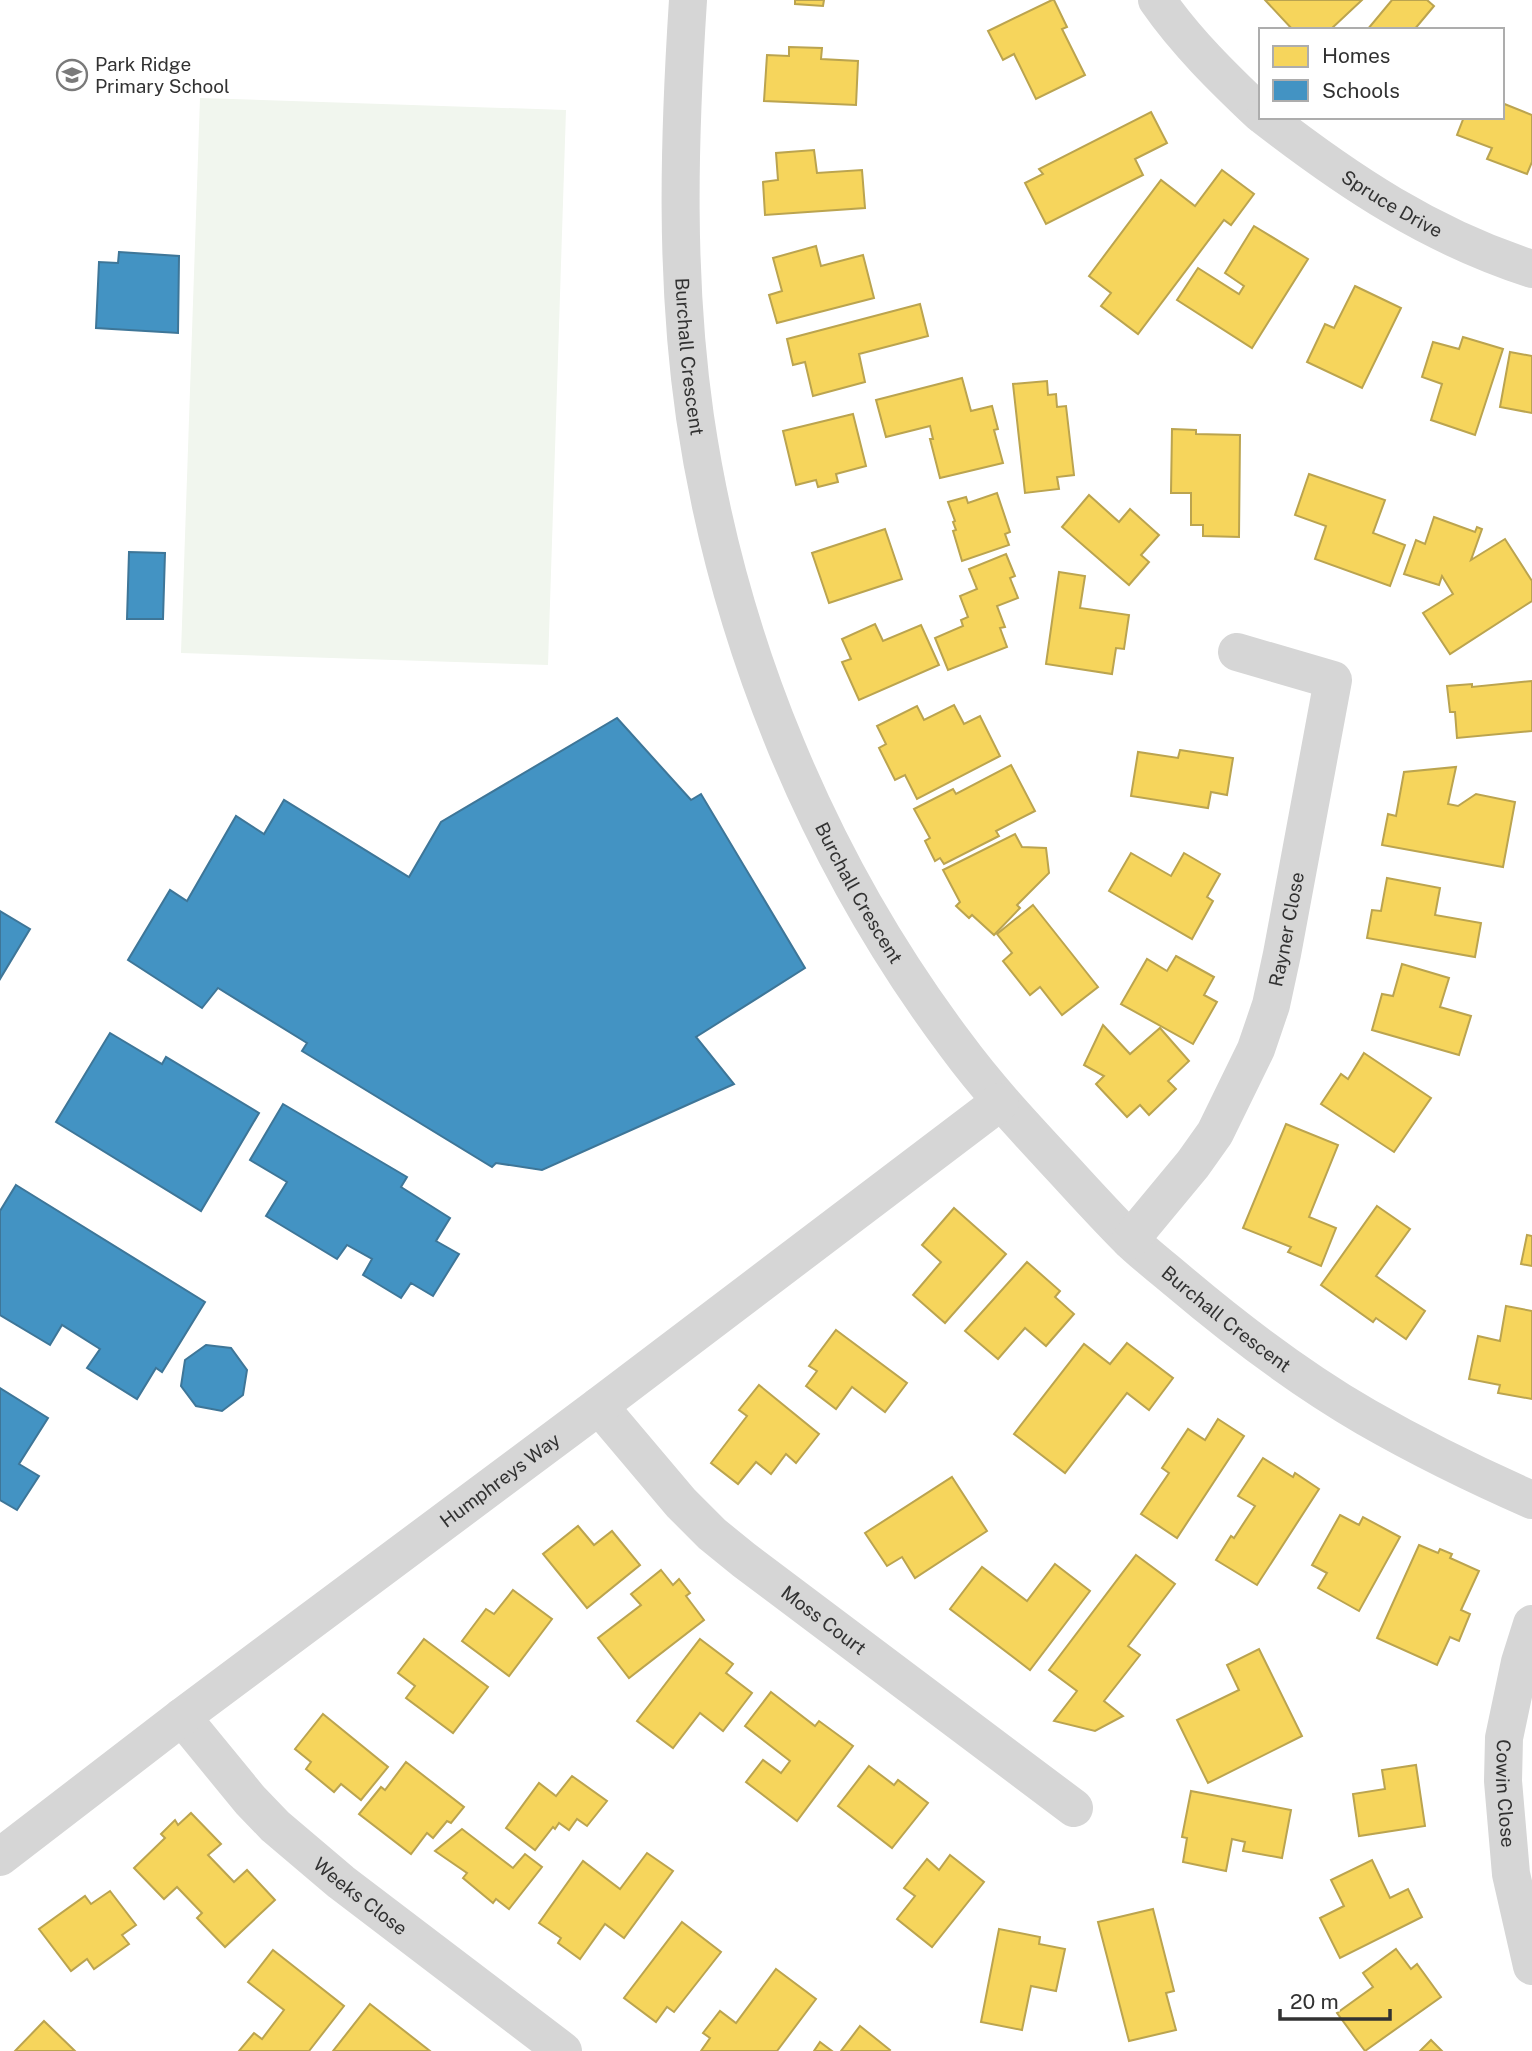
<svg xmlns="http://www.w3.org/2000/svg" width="1532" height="2051" font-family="'Public Sans',sans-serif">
<rect width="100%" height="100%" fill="#fff"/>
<polygon fill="#f1f6ee" points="200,98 566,110 548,665 181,653"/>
<g fill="#f6d55c" stroke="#bba44f" stroke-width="2">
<polygon points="795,0 824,0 823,6 795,4"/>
<polygon points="1052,0 1054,0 1067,27 1062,29 1085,75 1036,99 1014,54 1003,60 988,31"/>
<polygon points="1265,0 1362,0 1330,30 1293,30"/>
<polygon points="1392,0 1427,0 1434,6 1414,30 1367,30"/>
<polygon points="789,47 822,48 821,59 858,61 856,105 764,101 767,55 789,56"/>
<polygon points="1502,103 1532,115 1532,162 1527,174 1487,159 1492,148 1457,135 1464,117 1502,117"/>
<polygon points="1151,112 1167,143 1135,159 1143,175 1046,224 1025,183 1043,174 1039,169"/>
<polygon points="814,150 817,173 862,170 865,208 765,215 763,182 778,180 776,153"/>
<polygon points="1222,170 1254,194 1231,225 1224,220 1138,334 1101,306 1111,293 1089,276 1161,180 1195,206"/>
<polygon points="1254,226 1308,259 1252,348 1177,300 1198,268 1239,294 1244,286 1225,273"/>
<polygon points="816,246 821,266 863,255 874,298 777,323 769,295 782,291 773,258"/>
<polygon points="1355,286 1401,308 1362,388 1307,362 1325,324 1334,328"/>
<polygon points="920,304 928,336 859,354 865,382 813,396 805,362 793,365 787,339"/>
<polygon points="1463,337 1503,349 1475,435 1431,420 1442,384 1422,377 1433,342 1459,349"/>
<polygon points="1510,352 1532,356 1532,413 1500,407"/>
<polygon points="962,378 971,411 992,406 998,429 994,430 1003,463 940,478 930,439 933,439 930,426 886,437 876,400"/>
<polygon points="1047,381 1048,395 1056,394 1057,407 1066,406 1074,475 1057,477 1059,489 1025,493 1013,384"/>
<polygon points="853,414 866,466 836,474 838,482 818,487 816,480 796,485 783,431"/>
<polygon points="1172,429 1196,430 1196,434 1240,435 1239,537 1203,536 1203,525 1191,525 1191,493 1171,493"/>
<polygon points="1309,474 1385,500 1373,533 1405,545 1390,586 1315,559 1326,526 1295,515"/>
<polygon points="997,493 1010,532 1005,534 1009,545 962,561 953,531 956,530 953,522 955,521 948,502 966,497 968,503"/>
<polygon points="1089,495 1119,522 1130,509 1159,535 1141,555 1149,562 1129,585 1062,527"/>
<polygon points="1434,517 1475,532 1477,527 1482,529 1471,560 1505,539 1532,581 1532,601 1450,654 1423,613 1453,594 1442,576 1439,585 1404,574 1416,540 1425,544"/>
<polygon points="885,529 902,579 829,603 812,553"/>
<polygon points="1006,554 1015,576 1010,578 1018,598 997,606 1005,627 1000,628 1007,647 948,670 935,638 963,626 961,620 968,617 960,596 977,589 969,569"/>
<polygon points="1059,572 1085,576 1080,608 1129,615 1124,649 1116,648 1112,674 1046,664"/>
<polygon points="875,624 883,641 921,625 939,665 859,700 842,662 851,659 842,639"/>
<polygon points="1532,681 1532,731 1457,738 1455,712 1450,712 1447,686 1472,684 1472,687"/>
<polygon points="954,705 964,724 980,716 1000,756 917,799 905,775 895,780 879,748 886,744 877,726 917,706 924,720"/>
<polygon points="1180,750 1233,758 1227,795 1211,792 1208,808 1131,796 1138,752 1178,758"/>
<polygon points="1011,765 1035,811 996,831 999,836 944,864 940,858 935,861 925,841 930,838 914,809 953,789 956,794"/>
<polygon points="1456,767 1448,804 1458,806 1476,794 1515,802 1503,867 1382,845 1388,814 1396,816 1404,772"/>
<polygon points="1015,834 1022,847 1046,848 1049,873 1017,905 1020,908 994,935 972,915 969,918 956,906 960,902 943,870"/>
<polygon points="1131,853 1171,876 1184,853 1220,874 1207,897 1213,901 1192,939 1109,891"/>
<polygon points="1387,878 1440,888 1435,915 1481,923 1475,957 1367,938 1372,910 1381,911"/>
<polygon points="1033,905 1098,987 1062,1015 1040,987 1030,995 1003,961 1012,953 997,934"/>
<polygon points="1176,956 1214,977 1204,995 1217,1002 1193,1044 1121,1004 1147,959 1167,971"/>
<polygon points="1402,964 1449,978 1440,1007 1471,1016 1459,1055 1372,1030 1382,994 1393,996"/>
<polygon points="1103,1025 1130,1054 1160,1028 1189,1061 1168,1081 1176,1089 1149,1115 1140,1105 1127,1117 1096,1084 1104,1076 1084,1065"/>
<polygon points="1364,1053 1431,1098 1394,1152 1321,1104 1341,1074 1348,1079"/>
<polygon points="1286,1124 1338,1145 1309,1217 1336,1228 1321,1266 1288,1252 1291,1247 1243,1228"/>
<polygon points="1377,1206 1410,1229 1376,1276 1425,1311 1406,1339 1376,1318 1373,1322 1321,1285"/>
<polygon points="954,1208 1006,1254 945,1323 913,1295 941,1262 922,1245"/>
<polygon points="1527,1235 1532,1236 1532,1266 1521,1264"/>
<polygon points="1027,1262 1060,1291 1055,1297 1074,1314 1046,1346 1025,1328 998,1359 965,1331"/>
<polygon points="1506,1306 1532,1311 1532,1399 1498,1393 1500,1385 1469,1379 1478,1336 1500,1341"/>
<polygon points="836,1330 907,1383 885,1412 852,1387 836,1409 806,1386 817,1371 809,1366"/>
<polygon points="1127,1343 1173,1378 1149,1410 1127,1393 1065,1473 1014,1434 1084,1344 1110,1364"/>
<polygon points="759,1385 819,1434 796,1463 786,1454 771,1474 756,1462 738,1484 711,1463 747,1416 739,1410"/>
<polygon points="1218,1419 1244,1436 1177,1538 1141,1514 1169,1473 1162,1468 1188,1429 1205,1440"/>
<polygon points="1263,1458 1293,1477 1295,1473 1319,1489 1257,1585 1216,1560 1231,1536 1234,1538 1255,1506 1238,1496"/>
<polygon points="952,1477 987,1531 915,1578 902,1557 887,1566 865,1533"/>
<polygon points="1340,1515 1359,1525 1363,1517 1400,1537 1359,1611 1318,1588 1327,1573 1312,1565"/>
<polygon points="578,1526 594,1545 612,1531 640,1565 587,1608 543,1554"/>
<polygon points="1419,1545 1438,1553 1440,1549 1452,1554 1450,1558 1479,1571 1461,1610 1470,1614 1459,1641 1450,1637 1437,1665 1377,1638"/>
<polygon points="1136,1555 1175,1584 1128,1646 1140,1655 1104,1701 1123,1716 1095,1731 1054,1721 1077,1691 1049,1670"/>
<polygon points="1055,1564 1090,1591 1030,1670 950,1609 982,1567 1027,1601"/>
<polygon points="661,1570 673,1585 679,1579 690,1593 686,1596 704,1620 629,1678 598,1638 641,1605 631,1594"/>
<polygon points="513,1590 552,1619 509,1676 462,1641 486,1609 494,1614"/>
<polygon points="424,1639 488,1687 453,1733 406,1698 415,1686 398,1673"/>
<polygon points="700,1639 733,1664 726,1673 752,1693 723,1731 700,1713 673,1748 637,1721"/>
<polygon points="1259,1649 1302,1736 1208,1783 1177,1720 1239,1690 1227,1665"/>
<polygon points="771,1692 815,1726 819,1721 853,1746 797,1821 746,1782 763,1760 781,1773 790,1761 745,1726"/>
<polygon points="323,1714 388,1767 361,1800 341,1784 334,1792 306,1769 311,1762 295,1749"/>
<polygon points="406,1762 464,1807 451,1823 447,1821 433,1838 427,1833 411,1854 359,1814 381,1787 385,1790"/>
<polygon points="1416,1765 1425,1826 1359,1836 1353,1794 1385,1789 1382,1770"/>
<polygon points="869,1766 894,1785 898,1780 928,1803 892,1848 838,1806"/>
<polygon points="572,1776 607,1801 587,1826 577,1819 569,1830 559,1823 555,1829 553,1827 535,1850 506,1828 539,1783 556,1796"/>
<polygon points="1191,1791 1291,1810 1282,1858 1243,1851 1245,1842 1232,1839 1226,1871 1183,1862 1187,1838 1182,1837"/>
<polygon points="191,1813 221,1844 208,1855 234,1882 247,1870 275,1900 225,1947 197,1918 202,1913 177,1887 164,1899 134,1868 165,1838 161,1834 175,1820 178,1825"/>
<polygon points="462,1829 513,1868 525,1854 542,1867 509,1909 496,1899 493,1903 463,1878 467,1873 435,1851"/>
<polygon points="647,1853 673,1871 624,1938 605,1924 580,1959 558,1943 561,1938 539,1923 583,1861 620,1889"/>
<polygon points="950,1855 984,1882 932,1947 897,1919 915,1896 904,1888 927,1859 939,1870"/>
<polygon points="1372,1860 1390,1898 1408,1889 1422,1917 1340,1958 1320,1918 1344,1906 1331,1880"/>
<polygon points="110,1891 136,1925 122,1935 129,1944 94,1969 87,1959 71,1971 39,1929 85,1896 91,1904"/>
<polygon points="1153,1909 1174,1991 1166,1993 1176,2030 1129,2041 1098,1922"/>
<polygon points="682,1922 721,1952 674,2012 667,2007 656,2022 624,1998"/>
<polygon points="999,1929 1040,1937 1039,1944 1065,1949 1056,1991 1031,1986 1022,2030 981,2022"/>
<polygon points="1396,1949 1411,1969 1417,1964 1441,1997 1365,2051 1337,2013 1373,1987 1363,1973"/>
<polygon points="273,1950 344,2006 309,2051 239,2051 254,2033 262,2039 284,2010 248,1982"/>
<polygon points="776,1969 816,1999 777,2051 701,2051 710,2038 703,2033 720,2011 736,2023"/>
<polygon points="370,2004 430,2051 333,2051"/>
<polygon points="44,2021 75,2051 15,2051"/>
<polygon points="860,2026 890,2050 889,2051 841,2051"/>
<polygon points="1431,2040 1442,2051 1420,2051"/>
<polygon points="820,2042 832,2051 814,2051"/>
</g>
<g fill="#4393c3" stroke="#3e7698" stroke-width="2">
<polygon points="119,252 179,256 178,333 96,328 99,262 118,263"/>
<polygon points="129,552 165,553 163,619 127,619"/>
<polygon points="617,718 691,800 701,794 805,968 696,1037 734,1084 542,1170 496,1163 492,1167 302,1051 307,1043 218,988 202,1008 128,960 170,890 187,901 236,816 264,834 284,800 409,877 441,822"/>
<polygon points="0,911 30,929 0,979"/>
<polygon points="110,1033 162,1064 166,1057 259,1113 201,1211 56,1122"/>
<polygon points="283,1104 407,1177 401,1187 450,1218 436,1241 459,1254 433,1296 411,1283 401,1298 363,1275 372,1259 347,1245 337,1259 266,1216 287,1182 250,1160"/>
<polygon points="16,1185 205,1302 162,1372 156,1368 137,1399 87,1368 100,1349 62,1325 50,1345 0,1315 0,1211"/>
<polygon points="206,1345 231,1348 247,1370 243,1395 222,1411 196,1406 181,1386 185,1360"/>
<polygon points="0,1388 48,1418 19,1464 39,1476 17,1510 0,1500"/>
</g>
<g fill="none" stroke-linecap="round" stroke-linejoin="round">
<g stroke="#d6d6d6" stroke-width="38">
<path id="s1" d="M688,0C679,139 675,278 695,417C728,642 819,863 956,1045C989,1090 1027,1130 1065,1171C1086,1194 1107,1217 1129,1239C1144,1254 1162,1267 1178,1281C1237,1331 1299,1378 1366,1417C1420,1448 1475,1475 1532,1500"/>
<path d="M1157,0C1186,42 1224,79 1261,114"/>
<path id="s2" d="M1265,117C1349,182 1430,236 1532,269"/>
<path id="s3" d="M1130,1240L1193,1164L1215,1133L1256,1049L1271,1005L1282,954L1333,680L1237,652"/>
<path id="s4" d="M599,1406L681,1503L712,1534L744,1560L1074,1808"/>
<path id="s5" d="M1532,1624L1520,1662L1504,1738L1503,1781L1511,1874L1532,1966"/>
<path id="s6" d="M182,1717L250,1800L275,1826L341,1882L563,2051"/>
<path id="s7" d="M0,1857L182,1717L599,1406L1000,1102"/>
</g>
</g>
<defs>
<g id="school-ring" transform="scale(1.575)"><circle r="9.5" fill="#fff" stroke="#7a7a7a" stroke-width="1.5"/><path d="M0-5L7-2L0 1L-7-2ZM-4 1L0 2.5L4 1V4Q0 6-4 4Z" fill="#7a7a7a"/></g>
</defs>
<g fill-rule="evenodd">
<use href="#school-ring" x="72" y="75"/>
</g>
<g text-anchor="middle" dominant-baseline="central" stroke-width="7" stroke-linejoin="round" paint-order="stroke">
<g font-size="19" fill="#323232" stroke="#fff" text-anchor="start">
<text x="95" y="64">Park Ridge<tspan x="95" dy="22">Primary School</tspan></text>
</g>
<g font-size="19" fill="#323232" stroke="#fff">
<text stroke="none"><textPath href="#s2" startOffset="154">Spruce Drive</textPath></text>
<text stroke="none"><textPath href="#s1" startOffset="357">Burchall Crescent</textPath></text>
<text stroke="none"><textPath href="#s1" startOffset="924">Burchall Crescent</textPath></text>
<text stroke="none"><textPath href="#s3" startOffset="354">Rayner Close</textPath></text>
<text stroke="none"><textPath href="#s1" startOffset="1491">Burchall Crescent</textPath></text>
<text stroke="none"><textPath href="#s7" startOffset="626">Humphreys Way</textPath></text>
<text stroke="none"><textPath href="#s4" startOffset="312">Moss Court</textPath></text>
<text stroke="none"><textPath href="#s5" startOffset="173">Cowin Close</textPath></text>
<text stroke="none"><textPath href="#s6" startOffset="254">Weeks Close</textPath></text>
</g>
</g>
<rect x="1259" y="28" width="245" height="91" fill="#ffffff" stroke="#adadad" stroke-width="2"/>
<rect x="1273" y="46" width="35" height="21" fill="#f6d55c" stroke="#adadad" stroke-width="2"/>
<text x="1322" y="63" font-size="21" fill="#323232">Homes</text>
<rect x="1273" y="80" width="35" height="21" fill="#4393c3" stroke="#adadad" stroke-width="2"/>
<text x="1322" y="98" font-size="21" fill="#323232">Schools</text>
<path d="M1280 2009v10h110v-10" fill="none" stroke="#323232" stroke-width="3.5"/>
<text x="1290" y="2009" font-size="21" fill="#323232" stroke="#ffffff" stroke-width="5" paint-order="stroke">20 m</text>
</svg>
